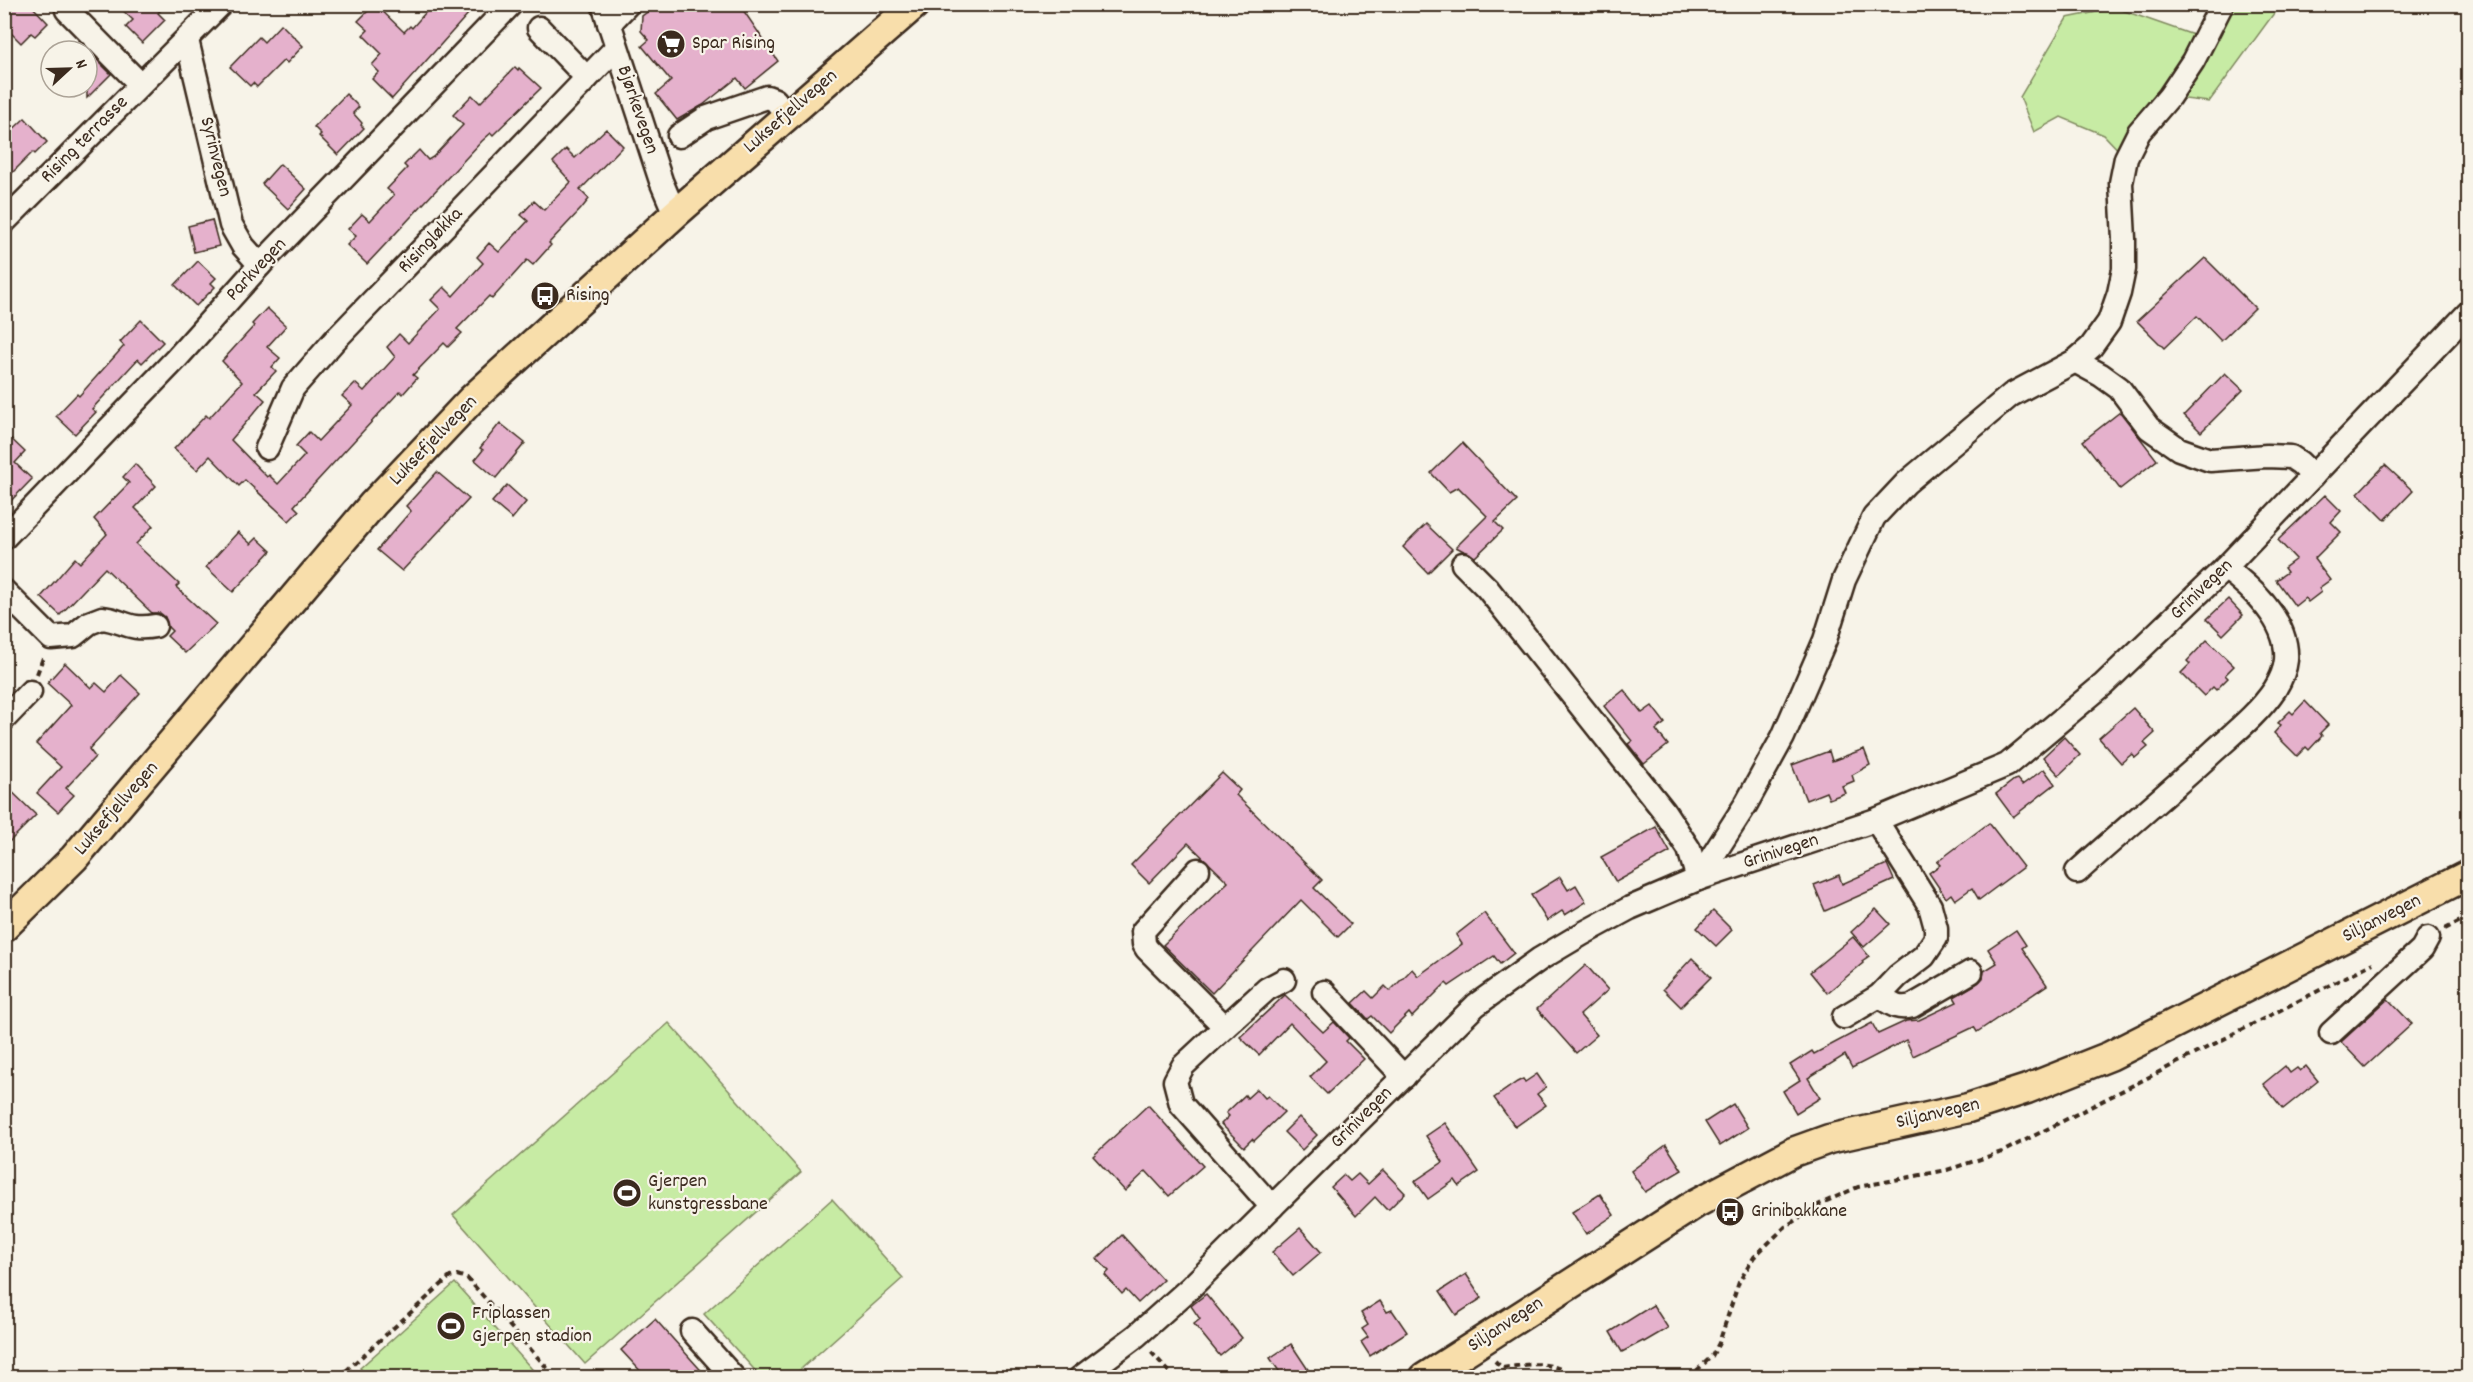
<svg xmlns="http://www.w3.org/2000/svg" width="2473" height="1382" font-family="Dekko,sans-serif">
<rect width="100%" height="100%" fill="#f7f3e8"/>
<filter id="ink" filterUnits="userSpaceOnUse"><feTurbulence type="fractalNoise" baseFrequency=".0167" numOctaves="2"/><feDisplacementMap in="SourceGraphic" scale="12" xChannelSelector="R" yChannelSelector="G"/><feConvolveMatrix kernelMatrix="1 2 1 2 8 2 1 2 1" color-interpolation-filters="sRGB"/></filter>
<g filter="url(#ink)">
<g fill="#c7eba4" stroke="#818a61" stroke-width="1.5">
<polygon points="2227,5 2280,5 2209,102 2169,97 2126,158 2104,135 2061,117 2034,132 2020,97 2067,18 2116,8 2202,38"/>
<polygon points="669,1023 801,1172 585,1364 453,1215"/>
<polygon points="832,1199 903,1278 792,1377 761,1377 704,1314"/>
<polygon points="455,1283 539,1377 369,1377 360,1368"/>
</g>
<g fill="#e5b1cc" stroke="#3b2a1e" stroke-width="1.5">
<polygon points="16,4 30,4 48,23 35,36 31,33 21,43 4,26 4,16"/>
<polygon points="116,4 166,4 158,13 165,20 142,43 126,27 133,20"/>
<polygon points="375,4 404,32 410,26 412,28 433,4 477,4 392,99 372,79 379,72 372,65 382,54 363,35 368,30 358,21"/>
<polygon points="658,4 739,4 778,61 745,88 737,78 703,105 677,120 656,94 671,81 642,46 649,40 641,31 642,16"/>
<polygon points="281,24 303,46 287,63 284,60 257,87 253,83 250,86 230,67 259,37 264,42"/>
<polygon points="87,50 111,74 87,98"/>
<polygon points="515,67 518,70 519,68 541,88 493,135 491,133 482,141 367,264 347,245 356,236 348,229 362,214 370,221 394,195 387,189 407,168 404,165 419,150 428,160 433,157 463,125 453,115 472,95 480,103"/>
<polygon points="346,94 359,107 353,113 362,123 361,125 364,128 338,155 319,136 321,134 314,127"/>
<polygon points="25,118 47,142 35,154 33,152 4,181 4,138"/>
<polygon points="606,129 623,146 580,190 589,199 581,209 549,243 551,245 533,265 527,260 492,299 489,296 457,329 462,333 448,347 444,343 413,375 417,378 403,394 400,391 294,506 299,511 289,521 245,480 239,486 210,456 197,470 174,449 206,415 209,418 242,382 222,361 254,326 252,324 267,308 286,326 267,347 280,358 272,367 276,371 256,392 265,400 231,440 267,477 269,475 278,484 305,455 296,446 309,432 318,441 352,405 342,396 355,383 364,391 395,357 387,347 399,334 408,343 440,309 431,300 444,287 453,296 483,263 477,257 489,243 499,252 528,221 521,215 534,201 544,210 571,182 553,162 566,149 575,158"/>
<polygon points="280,164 306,189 288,209 262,184"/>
<polygon points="212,220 219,246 194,252 188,226"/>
<polygon points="2205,258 2255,308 2221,341 2197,316 2164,348 2137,321"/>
<polygon points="198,261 216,278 211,283 215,287 196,306 175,285"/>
<polygon points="141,320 163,342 142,363 138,359 92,409 96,412 75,434 56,416 77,394 79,396 124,346 120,342"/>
<polygon points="2225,373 2243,390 2201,432 2184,415"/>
<polygon points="2120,412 2157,460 2120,489 2083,441"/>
<polygon points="500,423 525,443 496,478 475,460 483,450 480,448"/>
<polygon points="4,432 25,452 15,463 32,479 4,508"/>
<polygon points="1462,443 1517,501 1495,522 1503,530 1475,557 1456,547 1487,516 1458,487 1449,492 1431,473"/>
<polygon points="135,464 156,486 135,508 153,526 136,544 179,584 176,587 216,624 185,653 167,636 172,631 168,627 165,617 160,613 152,613 105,568 60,615 41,597 75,558 80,563 107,534 94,519 129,483 123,477"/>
<polygon points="2385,465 2413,491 2385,520 2358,493"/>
<polygon points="437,472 469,499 402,571 377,550 411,511 406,506"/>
<polygon points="507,485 526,502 512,519 492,502"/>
<polygon points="2325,495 2341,511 2331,522 2341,532 2314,559 2330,580 2319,588 2321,592 2308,602 2305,598 2295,606 2276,580 2287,572 2284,568 2296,559 2278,540"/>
<polygon points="1426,524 1452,549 1428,573 1403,547"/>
<polygon points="238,532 251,544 257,538 271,551 233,592 206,567"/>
<polygon points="2228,599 2243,615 2223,635 2207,619"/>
<polygon points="2207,640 2234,666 2225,675 2228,678 2216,690 2213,687 2204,696 2181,673 2190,664 2187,661"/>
<polygon points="65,663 91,688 96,683 106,692 121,675 140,693 89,749 95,757 66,788 74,795 58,812 37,793 61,767 36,744 71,705 47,683"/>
<polygon points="1624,690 1642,713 1652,706 1665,723 1656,730 1668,745 1644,764 1628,744 1632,741 1604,706"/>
<polygon points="2305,701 2328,725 2320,733 2322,736 2309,750 2306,747 2297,756 2274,733 2281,725 2278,723 2290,711 2293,714"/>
<polygon points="2133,708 2155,733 2144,743 2148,747 2135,758 2132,754 2121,763 2099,738"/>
<polygon points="2064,737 2080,755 2059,775 2043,757"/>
<polygon points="1864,749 1870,765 1852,775 1854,781 1842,786 1845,793 1829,799 1826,792 1806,800 1792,765 1829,751 1832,761"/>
<polygon points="2044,769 2055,784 2013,817 1996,794 2014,780 2017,779 2022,785"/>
<polygon points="1222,773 1240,790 1236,795 1322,880 1314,888 1351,924 1338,937 1301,900 1212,993 1163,945 1228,882 1188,843 1149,883 1131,865"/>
<polygon points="4,784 36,815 4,847"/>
<polygon points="1989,823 2023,867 1979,900 1972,888 1955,900 1951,894 1946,898 1929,873 1940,865 1937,862"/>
<polygon points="1656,827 1670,852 1616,882 1601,857"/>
<polygon points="1887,864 1894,880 1825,911 1814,885 1839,875 1842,884"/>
<polygon points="1560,877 1568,890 1576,885 1586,902 1565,915 1562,911 1547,921 1531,895"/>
<polygon points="1876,909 1890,924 1864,947 1851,932"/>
<polygon points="1713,911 1732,930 1716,946 1697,928"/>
<polygon points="1484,913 1514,953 1500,964 1494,956 1449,986 1446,983 1412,1017 1409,1013 1389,1033 1372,1016 1368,1019 1353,1003 1366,991 1373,998 1385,986 1390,991 1412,969 1418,976 1462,944 1456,935"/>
<polygon points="2016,930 2026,945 2022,948 2047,985 1977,1032 1974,1027 1913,1056 1906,1040 1852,1068 1845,1055 1808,1078 1820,1098 1796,1113 1783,1091 1800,1080 1790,1065 1812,1051 1814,1054 1872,1023 1878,1034 1906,1021 1919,1020 1957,1002 1954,997 1978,983 1983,978 1984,971 1997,963 1988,949"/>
<polygon points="1853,937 1869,956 1862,961 1863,963 1827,993 1810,972"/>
<polygon points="1692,958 1711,977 1681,1007 1663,989"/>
<polygon points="1586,965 1608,990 1580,1015 1597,1035 1576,1053 1537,1009"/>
<polygon points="1285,995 1323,1032 1334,1022 1349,1038 1346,1041 1364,1059 1327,1094 1310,1077 1326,1061 1290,1023 1259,1055 1240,1037"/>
<polygon points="2388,999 2412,1024 2365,1067 2341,1042"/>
<polygon points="2285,1066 2290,1073 2297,1068 2300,1071 2306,1066 2318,1081 2283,1109 2263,1084"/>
<polygon points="1537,1074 1546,1087 1537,1094 1546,1105 1515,1127 1494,1098 1517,1082 1523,1079 1525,1082"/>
<polygon points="1257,1089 1265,1098 1268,1096 1284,1112 1254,1141 1252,1139 1244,1147 1221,1124 1229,1116 1226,1113 1245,1095 1247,1098"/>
<polygon points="1733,1104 1748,1128 1720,1146 1705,1122"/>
<polygon points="1148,1105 1203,1166 1169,1196 1146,1171 1125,1191 1093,1156"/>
<polygon points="1299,1117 1317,1135 1302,1150 1284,1132"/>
<polygon points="1445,1123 1479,1172 1459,1186 1455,1180 1428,1199 1415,1181 1443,1162 1426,1136"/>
<polygon points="1666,1145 1682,1170 1645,1192 1631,1171"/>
<polygon points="1383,1170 1405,1193 1389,1209 1386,1209 1375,1197 1356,1216 1331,1187 1344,1175 1350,1181 1358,1174 1368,1184"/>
<polygon points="1600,1194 1614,1215 1586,1234 1572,1212"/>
<polygon points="1300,1228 1321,1252 1293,1276 1272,1252"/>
<polygon points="1122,1235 1163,1280 1138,1303 1126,1290 1122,1294 1105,1275 1109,1271 1097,1259"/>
<polygon points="1466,1274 1482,1298 1456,1315 1440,1291"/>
<polygon points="1206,1294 1242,1338 1220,1356 1194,1324 1200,1319 1191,1306"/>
<polygon points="1380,1301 1387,1312 1392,1310 1407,1332 1370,1356 1361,1342 1368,1337 1362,1329 1368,1325 1361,1313"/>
<polygon points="1653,1305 1668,1328 1644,1342 1643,1341 1622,1352 1610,1332"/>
<polygon points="655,1319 707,1377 646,1377 621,1350"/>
<polygon points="1291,1344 1313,1377 1283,1377 1270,1358"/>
</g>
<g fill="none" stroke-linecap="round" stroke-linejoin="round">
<g stroke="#3b2a1e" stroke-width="27">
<g id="minor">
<polyline points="603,4 661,181 675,214"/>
<polyline points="67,10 140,84"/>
<polyline points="609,24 628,4"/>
<polyline points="539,28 587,78"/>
<polyline points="187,40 231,225 243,246 260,265"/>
<polyline points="679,136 706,118 767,97 775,100 787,115"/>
<polyline points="4,222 221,4"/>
<polyline points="2075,361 2101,375 2119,388 2149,428 2179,449 2210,460 2267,456 2291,457 2300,463 2313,476"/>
<polyline points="267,448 293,388 334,341 616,48"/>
<polyline points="4,538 176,359 260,265 511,4"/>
<polyline points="1463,564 1487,588 1664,811 1689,849 1698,879"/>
<path d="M4,591L51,638L73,636L89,623L102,618C123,620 129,631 155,626"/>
<polyline points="4,719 30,692"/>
<polyline points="1198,870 1143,931 1144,944 1147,949 1225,1027"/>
<path d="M2077,872C2122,831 2169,793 2214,751C2235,732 2259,713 2275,689C2280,681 2285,670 2286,660C2289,622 2252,588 2225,568"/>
<polyline points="1698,879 1746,804 1783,737 1825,640 1844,580 1874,517 1906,483 2011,395 2075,361 2091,347 2109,322 2119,293 2124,269 2124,239 2121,183 2126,158 2139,132 2169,97 2193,61 2222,4"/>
<polyline points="1324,992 1404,1077"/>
<path d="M1879,996C1891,1004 1897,1010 1912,1006L1971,972"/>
<polyline points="1844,1017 1879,996 1898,976 1924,956 1936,938 1936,928 1930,906 1876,820"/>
<polyline points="2331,1033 2422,949 2428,938"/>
<polyline points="1272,1207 1181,1104 1175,1081 1183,1066 1213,1038 1267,989 1284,980"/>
<polyline points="692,1331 734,1378"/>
<polyline points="1080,1378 1136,1336 1190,1288 1476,1005 1540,959 1582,934 1630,908 1698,879 1876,820 2007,765 2104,684 2225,568 2468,313"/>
</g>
</g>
<g stroke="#3b2a1e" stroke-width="33">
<g id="major">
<polyline points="4,927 74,858 373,504 471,400 675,214 915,4"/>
<polyline points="1424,1378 1695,1204 1793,1152 1829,1139 1968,1108 2027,1089 2110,1056 2468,875"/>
</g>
</g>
<g stroke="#3b2a1e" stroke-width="4" stroke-dasharray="6 4.5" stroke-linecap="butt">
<polyline points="37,674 44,655"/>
<polyline points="2445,929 2468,917"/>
<polyline points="1151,1352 1175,1378"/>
<path d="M1495,1361L1502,1368C1531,1364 1551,1359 1575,1378"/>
<polyline points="338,1378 450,1277 457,1275 467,1278 556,1378"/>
<polyline points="1689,1378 1712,1356 1719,1343 1739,1282 1754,1257 1785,1227 1820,1204 1858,1187 1947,1170 2002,1152 2373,963"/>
</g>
<use href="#minor" stroke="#f7f3e8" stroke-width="22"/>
<use href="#major" stroke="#f8deab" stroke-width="28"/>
</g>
</g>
<defs>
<g id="supermarket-disc" transform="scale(1.5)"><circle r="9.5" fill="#3b2a1e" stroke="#f7f3e8"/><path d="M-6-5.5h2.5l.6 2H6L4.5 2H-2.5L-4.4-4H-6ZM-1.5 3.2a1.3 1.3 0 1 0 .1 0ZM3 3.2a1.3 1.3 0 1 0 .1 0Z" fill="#fff"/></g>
<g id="bus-disc" transform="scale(1.5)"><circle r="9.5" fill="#3b2a1e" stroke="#f7f3e8"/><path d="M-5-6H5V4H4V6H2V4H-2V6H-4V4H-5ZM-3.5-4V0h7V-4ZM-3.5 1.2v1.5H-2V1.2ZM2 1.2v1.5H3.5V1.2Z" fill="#fff"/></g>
<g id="stadium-disc" transform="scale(1.5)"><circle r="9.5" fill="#3b2a1e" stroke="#f7f3e8"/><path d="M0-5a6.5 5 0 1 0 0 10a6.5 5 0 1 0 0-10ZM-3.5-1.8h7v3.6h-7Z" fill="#fff"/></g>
</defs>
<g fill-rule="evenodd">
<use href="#supermarket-disc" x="671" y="44"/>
<use href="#bus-disc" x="545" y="296"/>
<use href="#stadium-disc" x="627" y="1193"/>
<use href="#bus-disc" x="1730" y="1212"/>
<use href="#stadium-disc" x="451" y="1326"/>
</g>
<g text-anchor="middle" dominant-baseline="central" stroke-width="4.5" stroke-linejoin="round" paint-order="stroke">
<g font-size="20" fill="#3b2a1e" stroke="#f7f3e8" text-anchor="start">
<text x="692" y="44">Spar Rising</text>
<text x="566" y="296">Rising</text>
<text x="648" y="1182">Gjerpen<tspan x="648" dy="23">kunstgressbane</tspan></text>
<text x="1751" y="1212">Grinibakkane</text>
<text x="472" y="1314">Friplassen<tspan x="472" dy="23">Gjerpen stadion</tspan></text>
</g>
<g font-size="20" fill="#3b2a1e" stroke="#f7f3e8">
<text transform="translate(637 110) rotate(71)">Bjørkevegen</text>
<text transform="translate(791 112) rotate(-41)">Luksefjellvegen</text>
<text transform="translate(85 140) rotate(-45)">Rising terrasse</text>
<text transform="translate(215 157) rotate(76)">Syrinvegen</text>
<text transform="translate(431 241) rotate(-46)">Risingløkka</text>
<text transform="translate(257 270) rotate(-47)">Parkvegen</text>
<text transform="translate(434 441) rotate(-46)">Luksefjellvegen</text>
<text transform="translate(2202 590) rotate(-44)">Grinivegen</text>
<text transform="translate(117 809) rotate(-49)">Luksefjellvegen</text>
<text transform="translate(1781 852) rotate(-18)">Grinivegen</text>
<text transform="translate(2382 919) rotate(-27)">Siljanvegen</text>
<text transform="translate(1938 1114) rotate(-13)">Siljanvegen</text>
<text transform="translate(1362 1118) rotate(-45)">Grinivegen</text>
<text transform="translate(1506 1325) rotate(-33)">Siljanvegen</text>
</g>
</g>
<rect width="2473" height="1382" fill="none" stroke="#f7f3e8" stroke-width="24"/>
<rect x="12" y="12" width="2449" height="1358" fill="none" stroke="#3b2a1e" stroke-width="2" filter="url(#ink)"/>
<g transform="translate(69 69) rotate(68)"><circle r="28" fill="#f7f3e8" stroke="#aca397" stroke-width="1.5"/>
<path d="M0-4.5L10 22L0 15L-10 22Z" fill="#3b2a1e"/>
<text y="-9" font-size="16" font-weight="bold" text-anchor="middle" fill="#3b2a1e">N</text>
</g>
</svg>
